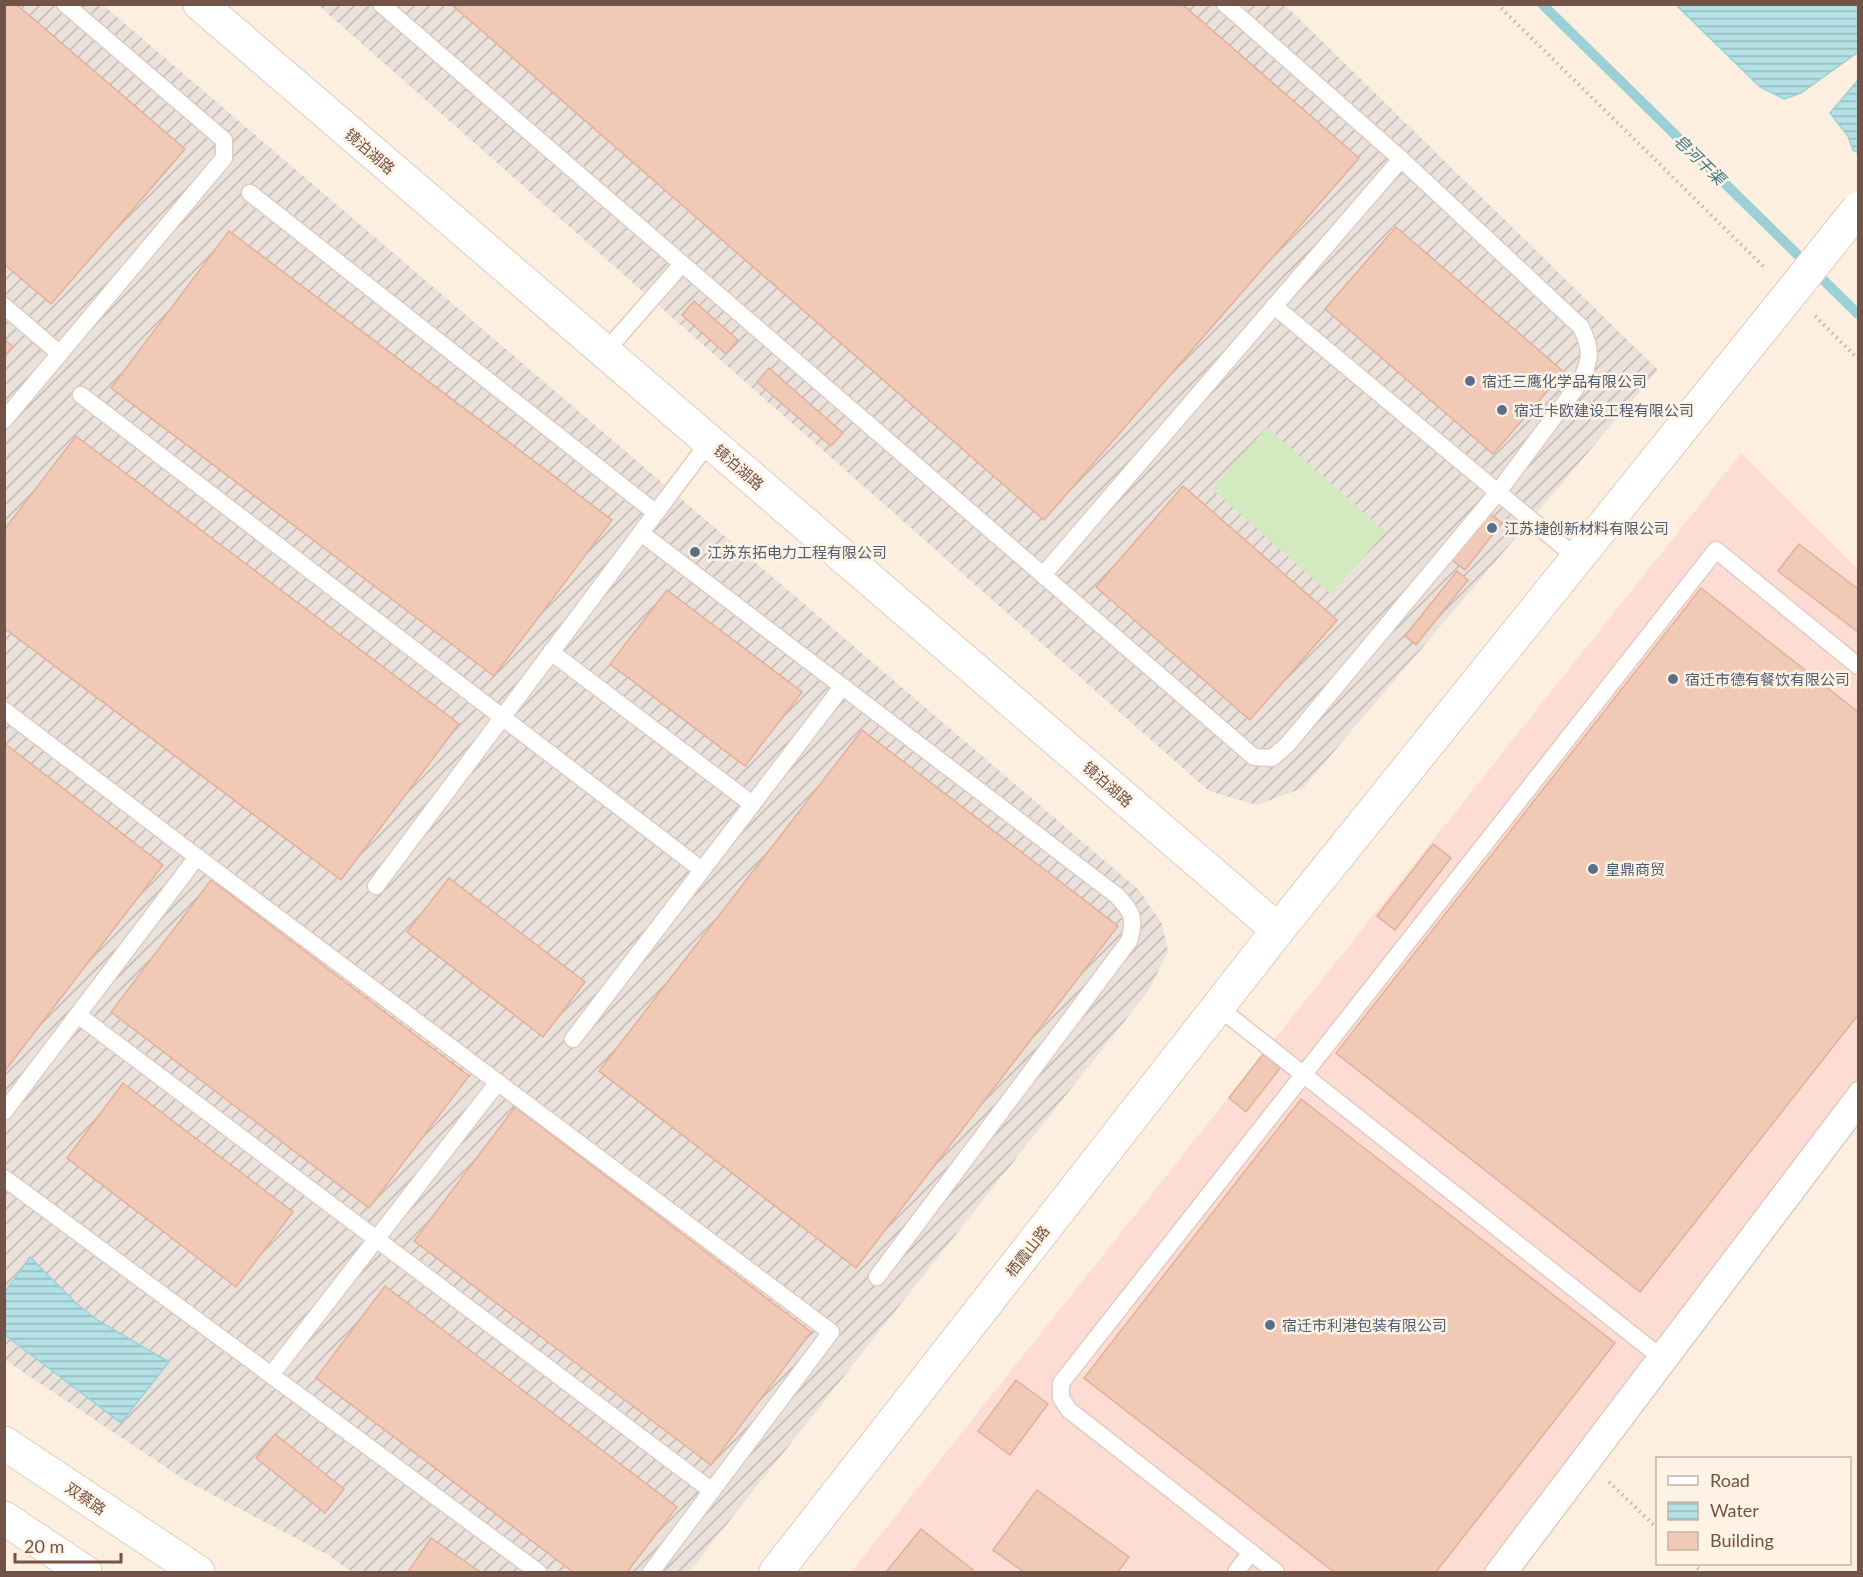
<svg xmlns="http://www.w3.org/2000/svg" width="1863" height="1577" font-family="Lato,'Noto Sans SC',sans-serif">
<defs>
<pattern id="industrial-furrows" width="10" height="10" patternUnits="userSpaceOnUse" patternTransform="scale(1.5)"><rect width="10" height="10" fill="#eae1db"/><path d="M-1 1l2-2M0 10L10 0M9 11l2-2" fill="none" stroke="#c2b9b3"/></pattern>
<pattern id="water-rules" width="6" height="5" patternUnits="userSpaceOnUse" patternTransform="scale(1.5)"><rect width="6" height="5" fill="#b4e1e5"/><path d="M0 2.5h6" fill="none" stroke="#97b9bb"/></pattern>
</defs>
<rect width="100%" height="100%" fill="#fcefdf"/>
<polygon fill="#fcdcd3" points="1741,453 1858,569 1858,1091 1497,1572 851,1572"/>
<g fill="url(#industrial-furrows)">
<polygon points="4,5 103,5 1139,890 1162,924 1168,951 1149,990 689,1572 352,1572 328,1555 188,1482 5,1360"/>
<polygon points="318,5 1285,5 1658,370 1303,788 1257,805 1209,791"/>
</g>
<polygon fill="#d3e9be" points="1267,427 1386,532 1331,594 1212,489"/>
<g fill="url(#water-rules)" stroke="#9bd1d6" stroke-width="1.5">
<polygon points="1676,5 1858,5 1858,52 1801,93 1784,99 1760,87"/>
<polygon points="1858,80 1858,153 1853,150 1848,136 1830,113"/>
<polygon points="30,1257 76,1303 97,1320 169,1362 121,1423 5,1335 5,1292"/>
</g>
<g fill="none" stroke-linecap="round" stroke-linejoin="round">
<polyline stroke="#9bd1d6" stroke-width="10" points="1542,4 1858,314"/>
</g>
<g fill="#f1cab7" stroke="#e3af98" stroke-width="1.5">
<polygon points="4,4 16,4 185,149 51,304 4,264"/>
<polygon points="451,4 1182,4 1359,158 1044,520"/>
<polygon points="1396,227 1564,372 1493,454 1325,309"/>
<polygon points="229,231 612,520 494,676 111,388"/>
<polygon points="694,301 738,340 726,354 682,315"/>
<polygon points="4,339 13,347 4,357"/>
<polygon points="769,368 843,433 831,446 757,382"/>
<polygon points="76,436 459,724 341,880 4,628 4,530"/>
<polygon points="1183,486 1337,620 1250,720 1096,587"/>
<polygon points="1488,512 1502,523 1465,570 1451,559"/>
<polygon points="1799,544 1858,589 1858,632 1778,571"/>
<polygon points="1457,571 1468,580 1416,645 1405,636"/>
<polygon points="1701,588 1858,712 1858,1015 1640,1292 1336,1053"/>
<polygon points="667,590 802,692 745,766 610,664"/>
<polygon points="862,730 1118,926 856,1268 599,1071"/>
<polygon points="4,743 163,865 4,1072"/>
<polygon points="1433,844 1451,858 1395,930 1377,916"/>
<polygon points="449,878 585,982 543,1037 407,932"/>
<polygon points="211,880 469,1076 369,1208 111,1012"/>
<polygon points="1263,1054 1280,1068 1246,1112 1229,1098"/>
<polygon points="123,1083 293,1212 236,1287 67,1158"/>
<polygon points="1301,1099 1615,1343 1436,1572 1334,1572 1084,1378"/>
<polygon points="515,1107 811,1332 711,1465 414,1241"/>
<polygon points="385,1286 677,1507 627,1572 573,1572 316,1378"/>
<polygon points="1016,1380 1048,1404 1010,1455 978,1431"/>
<polygon points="275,1434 344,1489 325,1513 256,1458"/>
<polygon points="1037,1490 1129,1557 1118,1572 1024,1572 993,1550"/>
<polygon points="921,1529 973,1570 972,1572 886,1572"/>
<polygon points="431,1538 479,1571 478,1572 408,1572"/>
</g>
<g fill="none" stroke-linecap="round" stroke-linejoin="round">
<g stroke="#e1ccbf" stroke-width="19">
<g id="service">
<path d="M381,4L1254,757L1272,758L1287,745L1498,492L1581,381C1591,358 1592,350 1581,327L1401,159L1225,4"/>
<polyline points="250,193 656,513"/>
<polyline points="4,306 60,354"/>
<polyline points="1274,306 1577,558"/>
<polyline points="605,352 682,264"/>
<polyline points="81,395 702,870"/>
<polyline points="4,420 224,158 224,140 65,4"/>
<path d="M641,533L1116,895C1132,911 1136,918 1129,941L877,1277"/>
<polyline points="1043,575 1401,159"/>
<polyline points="551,652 752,804"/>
<polyline points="4,710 197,857"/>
<polyline points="376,886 709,442"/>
<polyline points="1218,1007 1658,1355"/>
<polyline points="78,1015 712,1491"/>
<polyline points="573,1039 842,687"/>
<polyline points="4,1112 197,857 831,1332 651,1572"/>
<polyline points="4,1178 538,1572"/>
<polyline points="271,1375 498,1082"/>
<polyline points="1236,1572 1251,1552"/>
<polyline points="1276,1572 1069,1410 1061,1398 1061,1383 1716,550 1858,666"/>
<polyline points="1493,1572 1858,1090"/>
<polyline points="1510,1572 1856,1113"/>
</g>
</g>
<g stroke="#e1ccbf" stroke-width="35">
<g id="tertiary">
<polyline points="200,4 1278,930"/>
<polyline points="4,1443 198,1572"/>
<polyline points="4,1518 85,1572"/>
<polyline points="776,1572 1278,930 1765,325"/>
</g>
</g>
<g stroke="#d5ad9b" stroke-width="4" stroke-dasharray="1.5 4.5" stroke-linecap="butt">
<polyline points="1497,4 1766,269"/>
<polyline points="1815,316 1858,359"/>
<polyline points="1609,1482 1658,1529"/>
<polyline points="1693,1564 1702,1572"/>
</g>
<use href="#service" stroke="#fff" stroke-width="16"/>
<use href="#tertiary" stroke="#fff" stroke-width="33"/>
<g stroke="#e1ccbf" stroke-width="35" stroke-linecap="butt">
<polyline id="tertiary-bridge" points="1765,325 1858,209"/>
</g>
<use href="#tertiary-bridge" stroke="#fff" stroke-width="33"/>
</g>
<g fill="#5c6f8a" stroke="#fff3e5" stroke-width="2">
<circle cx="1470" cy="381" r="6"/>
<circle cx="1502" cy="410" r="6"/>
<circle cx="1492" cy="528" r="6"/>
<circle cx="695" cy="552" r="6"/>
<circle cx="1673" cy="679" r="6"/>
<circle cx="1593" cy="869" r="6"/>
<circle cx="1270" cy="1325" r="6"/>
</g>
<g text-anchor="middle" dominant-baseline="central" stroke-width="5" stroke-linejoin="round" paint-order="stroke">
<g font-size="15" fill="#725347" stroke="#fff3e5">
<text transform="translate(370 151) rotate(41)">镜泊湖路</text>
<text transform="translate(739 467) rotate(41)">镜泊湖路</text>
<text transform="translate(1108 784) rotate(41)">镜泊湖路</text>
<text transform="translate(1027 1251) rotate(-52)">栖霞山路</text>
<text transform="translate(86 1498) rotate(34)">双蔡路</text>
</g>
<g font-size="15" fill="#4e5e75" stroke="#fff3e5" text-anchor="start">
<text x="1482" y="381">宿迁三鹰化学品有限公司</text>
<text x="1514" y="410">宿迁卡欧建设工程有限公司</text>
<text x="1504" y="528">江苏捷创新材料有限公司</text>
<text x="707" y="552">江苏东拓电力工程有限公司</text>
<text x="1685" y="679">宿迁市德有餐饮有限公司</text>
<text x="1605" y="869">皇鼎商贸</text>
<text x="1282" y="1325">宿迁市利港包装有限公司</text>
</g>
<g font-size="16" font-style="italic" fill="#3f797f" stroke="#fff3e5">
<text transform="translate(1700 159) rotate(44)">皂河干渠</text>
</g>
</g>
<rect width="1863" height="1577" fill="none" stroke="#725347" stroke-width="12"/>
<rect x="1656" y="1457" width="195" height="108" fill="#fff3e5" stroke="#c7b3a6" stroke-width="1.5"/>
<rect x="1668" y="1476" width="30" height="9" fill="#ffffff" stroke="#c7b3a6" stroke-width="1.5"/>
<text x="1710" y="1487" font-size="18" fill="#725347">Road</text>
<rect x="1668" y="1502" width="30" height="18" fill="url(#water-rules)" stroke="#c7b3a6" stroke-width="1.5"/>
<text x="1710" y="1517" font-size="18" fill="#725347">Water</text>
<rect x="1668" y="1532" width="30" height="18" fill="#f1cab7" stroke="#c7b3a6" stroke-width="1.5"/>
<text x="1710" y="1547" font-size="18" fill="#725347">Building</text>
<path d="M15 1553v9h106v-9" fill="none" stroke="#725347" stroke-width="3"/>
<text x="24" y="1553" font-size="18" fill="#725347" stroke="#fff3e5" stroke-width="4.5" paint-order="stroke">20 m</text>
</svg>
